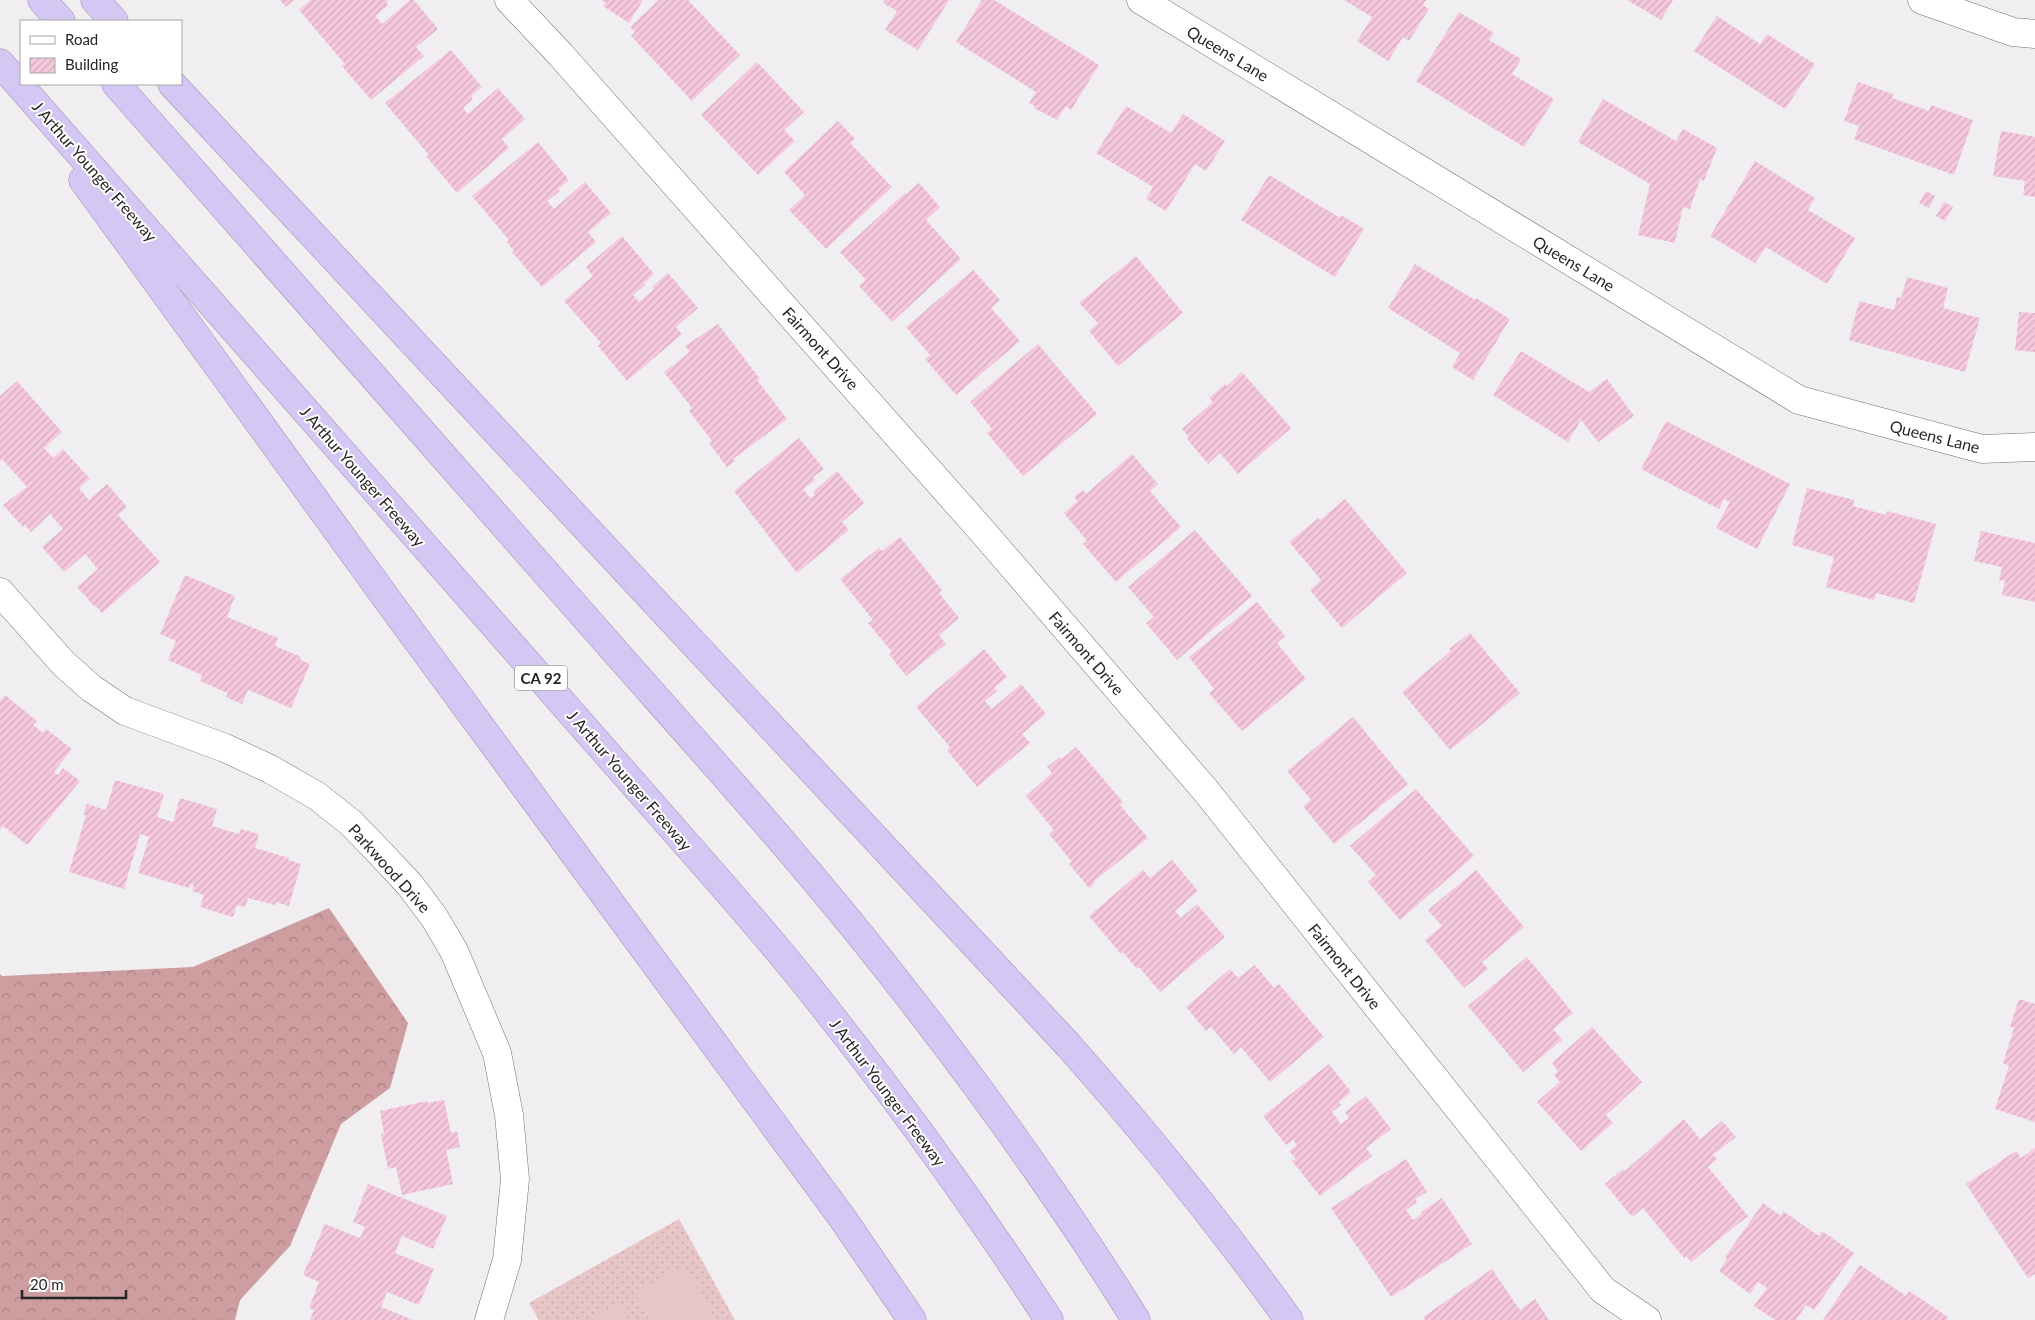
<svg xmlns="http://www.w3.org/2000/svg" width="2035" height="1320" font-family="Lato,sans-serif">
<defs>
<pattern id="grass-dots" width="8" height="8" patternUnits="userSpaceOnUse" patternTransform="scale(1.25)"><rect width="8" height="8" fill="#e8c6c8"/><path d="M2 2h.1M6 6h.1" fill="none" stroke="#c7aaac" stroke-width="1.8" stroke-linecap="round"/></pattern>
<pattern id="forest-crowns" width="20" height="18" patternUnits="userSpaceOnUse" patternTransform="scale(1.25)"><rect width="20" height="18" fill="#ce9da0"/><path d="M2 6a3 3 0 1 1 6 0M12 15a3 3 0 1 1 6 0" fill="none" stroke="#a78082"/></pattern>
<pattern id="building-hatch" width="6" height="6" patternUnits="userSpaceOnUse" patternTransform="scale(1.25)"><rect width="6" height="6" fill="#f6c8dd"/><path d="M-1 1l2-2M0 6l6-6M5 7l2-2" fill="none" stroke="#d3acbe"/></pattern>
</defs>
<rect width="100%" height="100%" fill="#f1eef2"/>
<polygon fill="url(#grass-dots)" points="679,1219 735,1320 539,1320 529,1303"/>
<polygon fill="url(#forest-crowns)" points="329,908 408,1023 390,1088 341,1124 290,1246 240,1300 235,1320 0,1320 0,974 2,976 193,967"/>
<g fill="#e8c6c8">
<polygon points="685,1265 716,1320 650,1320 635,1293"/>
<polygon points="618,1303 628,1320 588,1320"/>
</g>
<g fill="url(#building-hatch)">
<polygon points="280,0 294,0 286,7"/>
<polygon points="311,0 389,0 386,2 388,5 375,16 382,24 410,0 414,0 438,29 416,47 424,56 371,100 342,66 345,64 299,10"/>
<polygon points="601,0 643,0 629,23 603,6 606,3"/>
<polygon points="659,0 688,0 740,55 692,101 631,36 635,32 630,27"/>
<polygon points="885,0 949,0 918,50 885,30 897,11 883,3"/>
<polygon points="982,0 994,0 1099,65 1071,110 1066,106 1057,120 1034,108 1035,106 1029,103 1036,92 956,42"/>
<polygon points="1344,0 1426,0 1423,5 1429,9 1409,41 1403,37 1388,61 1357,41 1372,17"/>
<polygon points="1627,0 1673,0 1661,20"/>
<polygon points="1459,12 1494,33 1489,40 1521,59 1512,74 1554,99 1524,147 1416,81"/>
<polygon points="1717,16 1760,44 1767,34 1815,64 1785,109 1694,51"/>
<polygon points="451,50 482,87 471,96 473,99 463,108 468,114 498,88 525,119 502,139 509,148 457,193 426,156 429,155 385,103"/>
<polygon points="757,62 804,112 784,130 795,141 758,175 701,115"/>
<polygon points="1858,82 1893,94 1892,98 1929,111 1931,105 1973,120 1954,175 1854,139 1859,126 1844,121"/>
<polygon points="1603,99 1676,141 1683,129 1717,148 1704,181 1700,179 1690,209 1683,207 1675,243 1638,235 1650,184 1578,142"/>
<polygon points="1126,106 1171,133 1183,114 1225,141 1206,171 1195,164 1166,211 1146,199 1153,187 1096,153"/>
<polygon points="838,121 855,139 850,143 892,187 826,249 789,210 805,195 784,172"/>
<polygon points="2001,131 2035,137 2035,197 2023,195 2025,181 1993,176"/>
<polygon points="538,142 569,180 558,189 560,191 547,201 554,209 585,182 611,213 588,232 596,242 542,287 512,252 514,251 507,242 509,240 472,196"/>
<polygon points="1755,161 1815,198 1808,210 1855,238 1827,284 1766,247 1755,263 1710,236"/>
<polygon points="1269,175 1340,218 1341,215 1364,229 1335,277 1241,220"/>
<polygon points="919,183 940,207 926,220 961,259 892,322 859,286 866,280 840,252 905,193 906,194"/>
<polygon points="1926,191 1935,196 1929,208 1919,203"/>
<polygon points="1944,202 1953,207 1945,221 1936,216"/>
<polygon points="622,236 654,274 644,283 645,285 633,295 639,302 654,289 652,287 668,273 698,308 676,327 682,334 627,381 598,346 601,343 564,301 593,276 586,267"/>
<polygon points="1136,256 1183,313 1118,366 1089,331 1098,323 1079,303"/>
<polygon points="1415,264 1475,300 1476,298 1510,319 1473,380 1452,367 1460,353 1388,308"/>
<polygon points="973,270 1000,300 991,308 1020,341 956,395 925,359 930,355 906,327"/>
<polygon points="1907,277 1948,288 1943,308 1980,318 1965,372 1849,340 1859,301 1894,310 1897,297 1901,298"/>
<polygon points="2019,312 2035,313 2035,352 2015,350"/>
<polygon points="718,324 760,379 757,380 787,419 733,459 735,461 727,467 709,443 712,441 689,411 692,408 664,372 690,352 685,346"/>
<polygon points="1038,344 1097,414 1023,476 987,433 992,429 970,402"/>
<polygon points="1521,351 1589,392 1607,379 1634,416 1598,442 1581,420 1568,442 1493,395"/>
<polygon points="1242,372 1291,428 1238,474 1220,453 1208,464 1187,439 1189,437 1182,429 1213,402 1209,398 1225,384 1227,386"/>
<polygon points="17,381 62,432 44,448 53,458 63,449 90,479 79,488 89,500 107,484 127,507 118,515 160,562 102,613 96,606 95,607 77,587 98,569 85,554 64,572 42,547 63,529 50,514 31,532 25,525 23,527 3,505 27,487 2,459 0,461 0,396"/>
<polygon points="1666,421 1790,484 1757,549 1716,528 1730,502 1724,499 1719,509 1641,469"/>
<polygon points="799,438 824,469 813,477 815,480 803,489 810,498 815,495 813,492 837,471 864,503 842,522 849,530 797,573 734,491"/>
<polygon points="1132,454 1158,484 1150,491 1181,527 1116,582 1083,544 1087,541 1064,513 1078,501 1074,497 1083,490 1086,494"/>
<polygon points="1807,488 1854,500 1853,506 1886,515 1887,511 1936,524 1914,603 1876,593 1874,600 1826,587 1834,557 1792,545"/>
<polygon points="1345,499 1407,573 1342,628 1310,590 1321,580 1289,542 1318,518 1320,520"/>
<polygon points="1195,530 1252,596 1177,660 1146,623 1154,617 1128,587"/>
<polygon points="1981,531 2035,543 2035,602 2002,595 2005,581 1999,580 2002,567 1974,561"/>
<polygon points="900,537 942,590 939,593 959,618 939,635 946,644 906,676 889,654 892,652 868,623 873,620 840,579 879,548 882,551"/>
<polygon points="185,575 235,596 227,617 278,638 275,646 301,657 300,660 310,664 291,708 248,690 242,704 226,697 228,693 200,681 202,675 168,660 176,641 160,634"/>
<polygon points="1257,602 1285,636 1277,643 1306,679 1242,731 1209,693 1214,689 1189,657"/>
<polygon points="1470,633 1520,693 1450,750 1402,692 1451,651 1449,649"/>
<polygon points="984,649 1007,677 994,688 997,691 985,701 992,709 1021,684 1046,714 1022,734 1030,743 977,787 947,750 950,747 916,707"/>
<polygon points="5,695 37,721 33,725 43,733 46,729 72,749 54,772 58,775 63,768 80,781 27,845 3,826 0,830 0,701"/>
<polygon points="1353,717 1408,784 1334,844 1303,806 1311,800 1287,771"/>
<polygon points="1076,747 1123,802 1120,805 1148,838 1094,881 1095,883 1089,888 1069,864 1072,862 1049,834 1054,830 1026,796 1052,773 1047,767 1060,757 1062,759"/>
<polygon points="115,780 164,794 157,817 173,822 180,798 217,809 212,826 239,834 241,829 259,834 255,848 289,858 288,860 301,864 289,906 276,902 275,905 248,898 245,907 237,905 233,917 200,907 204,895 192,891 194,885 190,884 189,888 138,873 149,837 140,834 124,889 69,872 86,815 83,815 87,804 106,810"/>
<polygon points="1416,789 1474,856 1400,920 1368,882 1376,875 1350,846"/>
<polygon points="1172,860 1198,891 1175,911 1181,918 1197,904 1225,937 1160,992 1139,967 1137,969 1123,952 1121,954 1089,916 1143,870 1150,878"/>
<polygon points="1476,870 1524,927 1482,962 1488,969 1464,988 1425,940 1442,926 1428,910"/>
<polygon points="1527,957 1573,1013 1553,1029 1562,1040 1523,1072 1468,1006"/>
<polygon points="1255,965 1274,988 1279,984 1324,1037 1270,1082 1241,1047 1234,1054 1211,1027 1206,1031 1186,1007 1230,969 1238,978"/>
<polygon points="2019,999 2035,1004 2035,1122 1995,1109 2009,1066 2003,1063 2014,1028 2010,1026"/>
<polygon points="1592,1027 1642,1082 1606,1115 1613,1123 1581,1151 1537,1102 1560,1082 1554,1075 1558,1071 1552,1063"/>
<polygon points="1329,1064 1351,1092 1339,1102 1341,1105 1332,1112 1341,1124 1349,1118 1345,1112 1366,1096 1391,1129 1366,1148 1372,1156 1320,1196 1292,1161 1296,1159 1289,1151 1297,1145 1293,1140 1286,1145 1263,1116"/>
<polygon points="444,1100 451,1133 457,1131 460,1147 446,1150 453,1184 402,1195 396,1167 388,1169 381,1134 384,1133 380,1111 427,1101 427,1103"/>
<polygon points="1684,1119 1700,1139 1722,1121 1736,1137 1713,1155 1717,1159 1708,1167 1748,1216 1691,1262 1686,1256 1684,1258 1643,1208 1632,1217 1605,1184 1623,1169 1625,1171"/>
<polygon points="2035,1148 2035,1274 2028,1278 1966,1184 2016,1151 2021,1158"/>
<polygon points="1406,1159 1427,1192 1415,1199 1417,1202 1406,1210 1413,1220 1422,1214 1421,1212 1442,1198 1472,1244 1391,1297 1331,1208"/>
<polygon points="368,1184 447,1216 433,1249 402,1236 395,1253 434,1269 419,1305 387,1292 381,1307 413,1320 310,1320 314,1310 309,1308 319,1282 303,1275 325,1224 360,1238 365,1227 353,1222"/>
<polygon points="1763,1203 1781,1216 1783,1211 1819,1236 1822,1231 1854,1253 1814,1310 1806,1305 1796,1320 1775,1320 1754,1306 1767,1288 1758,1282 1750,1294 1719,1271 1727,1259 1725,1257"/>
<polygon points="1860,1265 1906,1296 1909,1291 1948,1317 1946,1320 1823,1320"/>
<polygon points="1492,1269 1520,1310 1535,1299 1549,1320 1425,1320 1423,1317"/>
</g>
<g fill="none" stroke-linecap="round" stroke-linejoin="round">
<g stroke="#737073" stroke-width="29">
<g id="minor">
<polyline points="509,0 560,54 983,532 1206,791 1603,1290 1647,1320"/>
<polyline points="1141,0 1799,400 1982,449 2035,447"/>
<polyline points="1922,0 2013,32 2035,34"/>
<polyline points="0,592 63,663 91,688 125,711 225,748 270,769 317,796 351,823 382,855 410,885 434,917 454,951 497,1053 509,1115 515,1179 507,1260 489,1320"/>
</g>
</g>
<g stroke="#978eac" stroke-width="29">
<g id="highway">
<polyline points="42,0 61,21"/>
<polyline points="95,0 114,21"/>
<path d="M0,63L689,847C739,904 789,961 835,1021C911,1117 982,1217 1049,1320"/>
<path d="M116,84C274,263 432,443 590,623C684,730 780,835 869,946C965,1066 1055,1190 1136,1320"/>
<path d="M172,84L1069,1046C1147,1134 1220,1224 1289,1320"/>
<polyline points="83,180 389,602 843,1219 912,1320"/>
</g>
</g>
<use href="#minor" stroke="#fff" stroke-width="28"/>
<use href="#highway" stroke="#d4c7f4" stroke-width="28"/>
</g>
<g text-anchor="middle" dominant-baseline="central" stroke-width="4" stroke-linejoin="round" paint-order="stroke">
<rect fill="#fff" stroke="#666667" stroke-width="1" x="515" y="665.5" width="52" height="25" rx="4"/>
<g font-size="15" font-weight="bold" fill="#252426">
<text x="541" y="678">CA 92</text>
</g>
<g font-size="16" fill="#252426" stroke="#fff">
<text transform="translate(1228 53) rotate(31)">Queens Lane</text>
<text transform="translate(95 171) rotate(49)">J Arthur Younger Freeway</text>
<text transform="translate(1574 263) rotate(31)">Queens Lane</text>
<text transform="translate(821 348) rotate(48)">Fairmont Drive</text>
<text transform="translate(1935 436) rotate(14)">Queens Lane</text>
<text transform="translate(363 476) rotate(49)">J Arthur Younger Freeway</text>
<text transform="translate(1087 653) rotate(49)">Fairmont Drive</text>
<text transform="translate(630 780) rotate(49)">J Arthur Younger Freeway</text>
<text transform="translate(390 868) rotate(48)">Parkwood Drive</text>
<text transform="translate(1345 966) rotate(51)">Fairmont Drive</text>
<text transform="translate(888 1092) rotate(53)">J Arthur Younger Freeway</text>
</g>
</g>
<rect x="20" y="20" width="162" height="65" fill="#ffffff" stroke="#a8a7a8"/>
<rect x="30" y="36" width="25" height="8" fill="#ffffff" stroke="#a8a7a8"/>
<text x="65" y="45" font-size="15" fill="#252426">Road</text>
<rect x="30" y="58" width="25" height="15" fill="url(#building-hatch)" stroke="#a8a7a8"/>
<text x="65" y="70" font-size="15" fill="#252426">Building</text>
<path d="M22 1290v8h104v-8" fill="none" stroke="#252426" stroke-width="2.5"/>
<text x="30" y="1290" font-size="15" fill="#252426" stroke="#ffffff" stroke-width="4" paint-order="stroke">20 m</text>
</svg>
